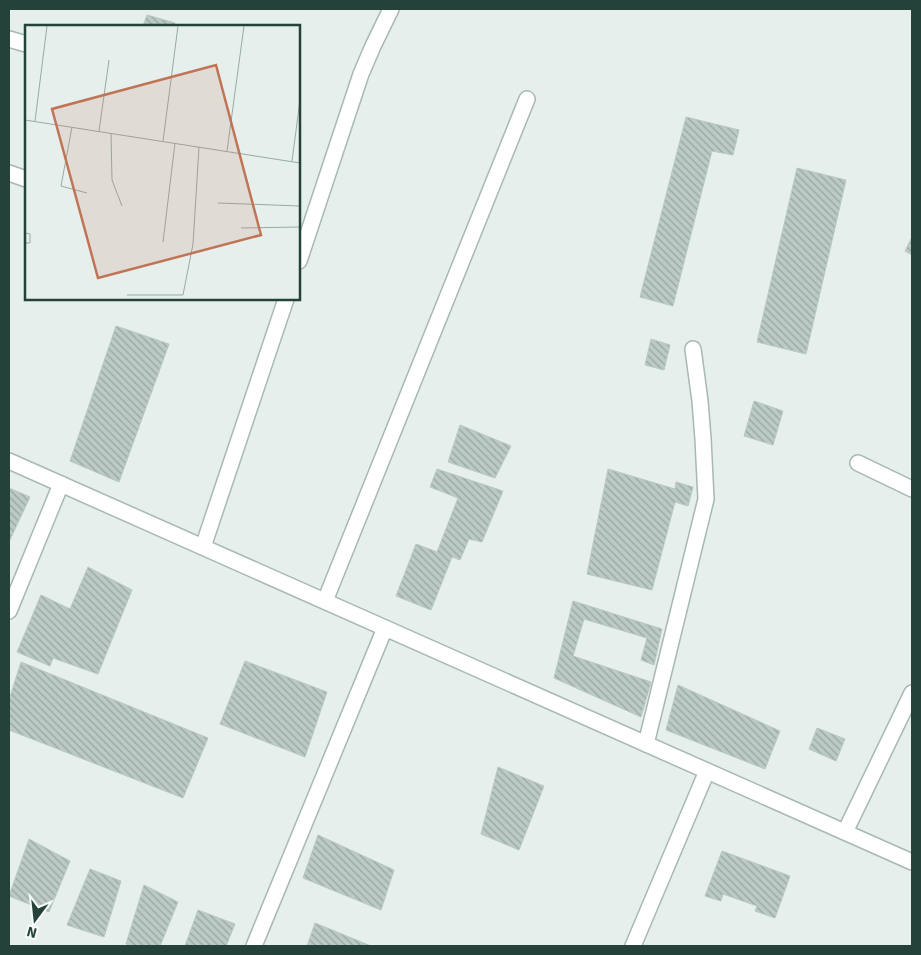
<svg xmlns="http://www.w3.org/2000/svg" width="921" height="955" font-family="Signika,sans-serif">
<defs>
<pattern id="building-back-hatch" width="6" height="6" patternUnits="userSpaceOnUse" patternTransform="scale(1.25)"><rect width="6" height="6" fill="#bbcac4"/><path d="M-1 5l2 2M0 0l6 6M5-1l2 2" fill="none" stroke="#98a6a0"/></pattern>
</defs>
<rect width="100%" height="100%" fill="#e6efeb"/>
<g fill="url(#building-back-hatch)" stroke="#b8c9c2">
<polygon points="147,15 175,23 174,26 143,26"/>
<polygon points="686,117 739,130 733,155 712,151 673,306 640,297"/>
<polygon points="797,168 846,180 806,354 757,342"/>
<polygon points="912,237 912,255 905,251"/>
<polygon points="116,326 169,344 119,482 70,461"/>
<polygon points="651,339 670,345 664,370 645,365"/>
<polygon points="754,401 783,411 773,445 744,436"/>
<polygon points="460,425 511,446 495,478 448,462"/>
<polygon points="437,469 503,491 482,542 469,539 460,560 452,557 431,610 396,596 416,544 437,552 458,498 430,487"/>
<polygon points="608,469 675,489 676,482 693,487 688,506 675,502 652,590 587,574"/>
<polygon points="9,488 30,497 9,542"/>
<polygon points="88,567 132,590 98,674 53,658 50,666 17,652 41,595 70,609"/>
<polygon points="573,601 662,629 654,665 641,660 647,638 584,619 573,656 651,682 641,717 554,678"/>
<polygon points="245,661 327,692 305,757 220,724"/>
<polygon points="21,662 208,738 183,798 9,730 9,700"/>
<polygon points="678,685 780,731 765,769 666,730"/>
<polygon points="817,728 845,739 836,761 809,749"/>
<polygon points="498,767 544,786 519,850 481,834"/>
<polygon points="318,835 394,870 381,910 303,878"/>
<polygon points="29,839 70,861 49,912 9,896"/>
<polygon points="722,851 790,876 775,918 755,911 757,906 723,894 721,901 705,896"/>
<polygon points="90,869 121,881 104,937 67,925"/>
<polygon points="144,885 178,902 160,946 132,946 126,944"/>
<polygon points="198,910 235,924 226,946 185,946"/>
<polygon points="315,923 371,946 307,946"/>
</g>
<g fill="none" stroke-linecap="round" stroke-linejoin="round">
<g stroke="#a8b8b2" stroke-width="18">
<g id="minor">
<polyline points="9,39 26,44"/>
<polyline points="9,173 26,179"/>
<polyline points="299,261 361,74 373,46 391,9"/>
<polyline points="9,461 912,862"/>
<polyline points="858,463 912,489"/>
<polyline points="203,547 286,299"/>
<polyline points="325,601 527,99"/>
<polyline points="9,611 61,484"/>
<polyline points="646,744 706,499 703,439 700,401 693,349"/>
<polyline points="845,832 912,693"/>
<polyline points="254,946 385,628"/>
<polyline points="633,946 707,771"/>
</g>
</g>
<use href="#minor" stroke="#fff" stroke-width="15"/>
</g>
<g transform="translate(25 25)">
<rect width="275" height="275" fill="#e6efeb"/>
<path fill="none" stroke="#98aaa4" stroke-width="1" d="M0,95L275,138M10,96L22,1M47,102L36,161L62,168M74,106L84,35M86,108L87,155L97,181M138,116L153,1M202,126L219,1M267,136L275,75M193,178L275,181M216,203L275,202M0,208L5,209V218H0M138,217L150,118M102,270H158L168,219L174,122"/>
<path fill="#c07456" fill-opacity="0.15" stroke="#c07456" stroke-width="2.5" d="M191,40L236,210L73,253L27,84Z"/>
<rect width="275" height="275" fill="none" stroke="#24423a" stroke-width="2.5"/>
</g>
<rect width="921" height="955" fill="none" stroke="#24423a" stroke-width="20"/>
<g transform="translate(35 920) rotate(195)" stroke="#f7fbf9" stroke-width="4" paint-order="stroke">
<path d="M0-4L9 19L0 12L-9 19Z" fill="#24423a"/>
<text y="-8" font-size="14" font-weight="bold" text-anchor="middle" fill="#24423a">N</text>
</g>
</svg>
